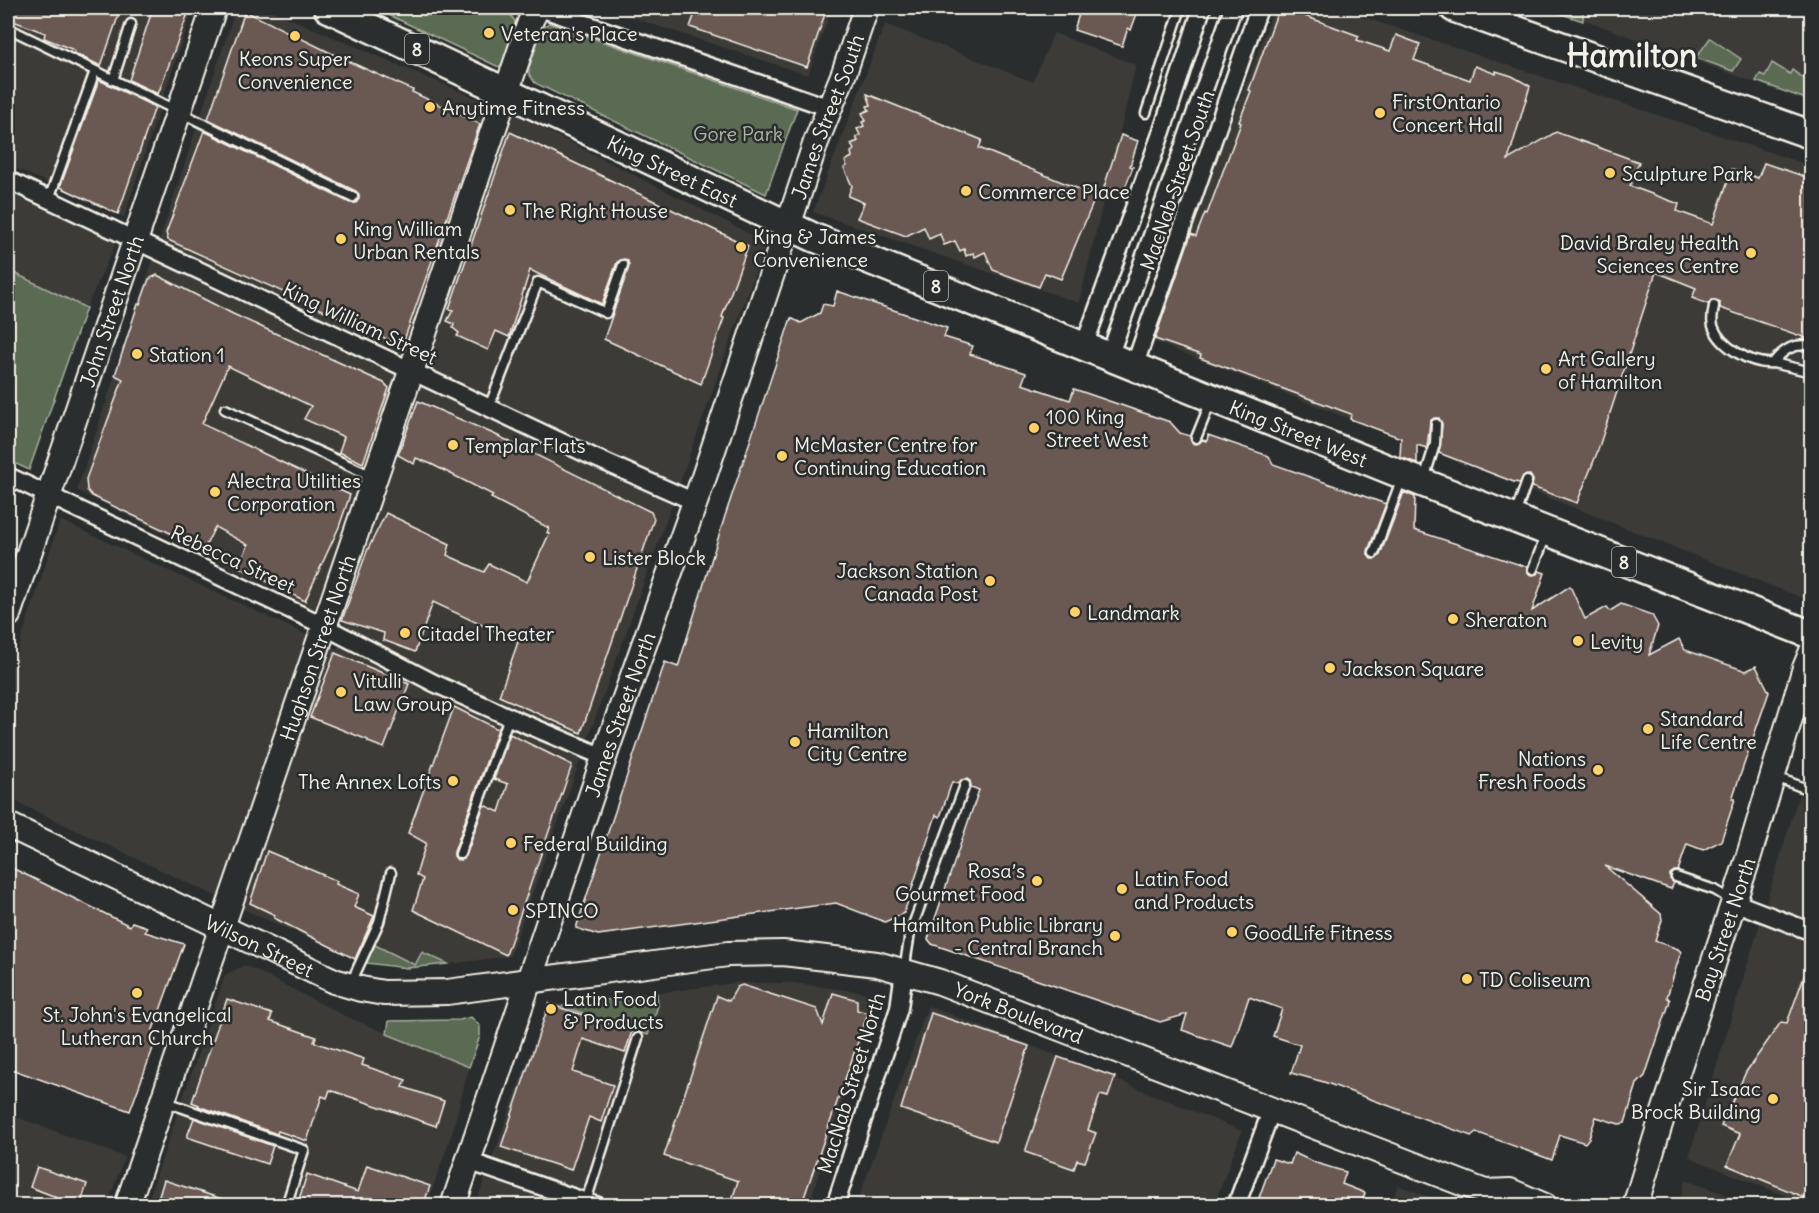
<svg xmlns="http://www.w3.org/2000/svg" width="1819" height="1213" font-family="Delius,sans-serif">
<rect width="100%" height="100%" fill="#2a2d2e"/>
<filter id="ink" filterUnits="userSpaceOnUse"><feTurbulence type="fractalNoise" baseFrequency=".0167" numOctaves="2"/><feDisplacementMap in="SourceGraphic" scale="12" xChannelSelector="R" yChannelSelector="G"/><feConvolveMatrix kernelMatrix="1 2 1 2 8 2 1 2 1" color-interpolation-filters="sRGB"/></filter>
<g filter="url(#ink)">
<g fill="#3d3a39">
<polygon points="8,8 193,8 124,217 8,165"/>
<polygon points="236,8 265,8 520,117 766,242 510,956 427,967 407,968 366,963 258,916 8,798 8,680 60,520 337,649 380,500 356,490 316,610 77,490"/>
<polygon points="603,8 832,8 808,75"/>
<polygon points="1274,8 1336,8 1811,166 1812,597 1810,601 1150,340"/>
<polygon points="1552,8 1811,8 1811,103"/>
<polygon points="885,24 1033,82 1054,33 1136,65 1079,303 813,212"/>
<polygon points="8,192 117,241 86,308 8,270"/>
<polygon points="1811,755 1811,1205 1808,1205 1689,1157"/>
<polygon points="245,965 345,1016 469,1067 452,1133 427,1205 146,1206 225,975"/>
<polygon points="735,983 794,983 862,992 869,995 873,1000 873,1005 809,1205 475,1206 549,1001 648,1035 658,1006 657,993"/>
<polygon points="928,1006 1086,1067 1242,1131 1214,1205 856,1206"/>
<polygon points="8,1114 125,1157 107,1205 8,1205"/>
<polygon points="1685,1180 1755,1205 1679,1205"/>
<polygon points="1398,1185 1450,1205 1391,1205"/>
</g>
<g fill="#5a6a53" stroke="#a7ae9e" stroke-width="1.5">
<path d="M374,8H497C508,11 514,16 517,28L503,69Z"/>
<polygon points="1543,8 1583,8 1583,21"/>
<polygon points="549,23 797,109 766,194 535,83 529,74 529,68 542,28"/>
<polygon points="1710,38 1741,59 1733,71 1694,57 1698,55"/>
<polygon points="1772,63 1790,74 1792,70 1811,84 1811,101 1756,81 1760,74 1765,76"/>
<polygon points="8,270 86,308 29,470 8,460"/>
<polygon points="375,945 415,965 422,952 448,964 407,968 366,963"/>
<polygon points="657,993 658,1006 648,1035 562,1006"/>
<polygon points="471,1017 480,1026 480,1036 469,1067 387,1034 389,1021 460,1020"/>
</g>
<g fill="#6a5952" stroke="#f4f1e8" stroke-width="1.5">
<polygon points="8,8 121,8 101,66 74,53 74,50 44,38 45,33 8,19"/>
<polygon points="153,8 190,8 158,94 129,80"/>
<polygon points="697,8 827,8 807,67 690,27"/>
<polygon points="1081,8 1139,8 1131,30 1128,28 1122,46 1074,30"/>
<polygon points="1279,8 1308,8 1305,16 1359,36 1357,40 1390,51 1396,35 1420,44 1414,60 1470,80 1475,66 1496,74 1496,71 1512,76 1530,86 1508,160 1556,132 1639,162 1630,186 1679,204 1677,211 1713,224 1732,169 1758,178 1764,163 1812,179 1812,340 1720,308 1720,303 1716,300 1711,300 1708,304 1692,298 1696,288 1656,272 1597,453 1577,503 1532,487 1533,480 1530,475 1523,476 1520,483 1514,482 1439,453 1442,424 1439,418 1434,418 1430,421 1427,448 1417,445 1417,463 1400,457 1401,438 1350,419 1351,414 1200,358 1201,355 1155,339 1191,234 1196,236 1205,213 1207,214 1241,123 1239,122 1251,91 1249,90"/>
<polygon points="245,11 341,58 413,90 412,92 480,124 402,346 168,240 166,233 204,131 350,203 356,203 359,199 359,194 356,191 208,119"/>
<polygon points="99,80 155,107 118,214 60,187"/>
<polygon points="867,94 982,140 979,148 1096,196 1061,279 1045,273 1039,287 993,270 985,252 975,257 973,253 966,256 964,249 960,251 955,241 944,245 940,234 929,239 924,227 906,236 857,218 864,203 848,196 852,186 844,168 847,166 845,161 852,157 851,152 854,150 851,144 858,141 856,137 860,135 857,129 864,126 862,122 866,121 862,113 869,110 867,106 871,105"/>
<polygon points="510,132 748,246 722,317 724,318 701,384 604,339 629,267 628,261 625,259 617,262 602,304 530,270 509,337 496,331 488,350 457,336 459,333 453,328 454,324 447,321 453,310 449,309"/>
<polygon points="1121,135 1138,141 1130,166 1133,167 1123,193 1104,187"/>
<polygon points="157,275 233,314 384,383 389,388 363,463 339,452 344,437 304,419 311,406 228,366 202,424 350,495 339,527 305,601 239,567 248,545 215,527 204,549 92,496 87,490 86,479 123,379 115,375 138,304 140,304 149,279"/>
<polygon points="837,291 947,328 944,337 973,346 970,354 1026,373 1022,384 1070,400 1074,389 1170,422 1180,433 1190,436 1191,441 1194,444 1199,443 1202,440 1207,441 1208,435 1269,456 1273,464 1386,504 1368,551 1368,555 1371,559 1376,559 1380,555 1404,492 1415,497 1414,530 1527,567 1528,573 1531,575 1537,574 1539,571 1545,573 1532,611 1570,586 1585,619 1607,607 1610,611 1621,604 1652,615 1658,626 1649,655 1679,639 1685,650 1746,671 1756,666 1769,692 1732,799 1735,799 1721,841 1703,850 1687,844 1678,871 1674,871 1670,874 1670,879 1674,883 1671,889 1605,866 1661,914 1662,920 1655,941 1678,949 1681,952 1667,997 1670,1000 1669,1004 1645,1076 1637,1084 1625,1123 1619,1124 1596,1117 1589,1138 1585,1143 1560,1135 1552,1160 1476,1132 1471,1136 1324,1082 1291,1073 1300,1045 1273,1036 1282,1009 1249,997 1232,1047 1182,1030 1187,1014 1160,1022 932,944 928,939 979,790 971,787 970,781 967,779 961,780 959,784 952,782 940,817 936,815 904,913 885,922 836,903 598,935 576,928 665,662 678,667 725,516 791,318 801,323 820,313 823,304 833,306"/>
<polygon points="418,401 496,435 651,512 654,519 581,733 499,696 518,642 433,602 415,652 383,640 384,633 342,620 367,551 386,513 450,544 447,555 484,572 489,564 527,582 549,534 547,533 549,528 491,498 493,495 431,464 416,458 414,464 398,455"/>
<polygon points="335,653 409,684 384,748 368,742 368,740 310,717"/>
<polygon points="454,707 498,729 454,852 454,856 457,860 462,860 466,856 484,805 499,812 508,784 494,779 510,734 572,765 506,955 413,910 423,879 416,875 426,843 408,833"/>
<polygon points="267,851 337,881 336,884 359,894 354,907 374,916 355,959 274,918 275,915 250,903"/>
<polygon points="8,866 130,926 132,922 147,927 145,932 184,944 150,1038 156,1040 130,1111 8,1068"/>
<polygon points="1810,960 1812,960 1812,1190 1808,1199 1727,1165 1740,1134 1721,1126 1746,1072 1781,1022 1787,1023"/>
<polygon points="742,985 817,1009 823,1025 833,993 857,1000 857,1010 868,1013 801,1206 730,1206 738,1181 664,1156 717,996 729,1001 737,987"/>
<polygon points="227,999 272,1014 270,1021 316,1037 314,1042 364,1059 362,1065 406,1080 403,1087 444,1101 436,1126 330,1090 327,1098 322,1096 307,1141 278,1131 277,1134 198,1106 199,1105 192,1102"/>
<polygon points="549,1004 632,1031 625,1053 583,1039 573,1072 613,1085 601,1122 589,1117 571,1170 501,1147"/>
<polygon points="931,1013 1029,1046 996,1142 901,1109"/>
<polygon points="1058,1057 1115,1077 1108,1097 1100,1095 1088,1130 1096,1133 1085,1162 1077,1160 1074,1169 1025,1152"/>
<polygon points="194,1118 273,1146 267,1164 187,1137"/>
<polygon points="1294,1153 1316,1163 1346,1172 1342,1184 1365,1193 1361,1206 1256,1206 1273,1159 1290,1164"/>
<polygon points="367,1165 430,1186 423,1206 297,1206 307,1174 358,1192"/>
<polygon points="37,1167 87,1184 80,1206 70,1206 55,1200 56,1197 30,1187"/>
<polygon points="164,1180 234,1203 233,1206 156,1206"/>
</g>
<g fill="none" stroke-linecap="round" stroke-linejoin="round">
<g stroke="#f4f1e8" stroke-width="13">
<g id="lane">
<polyline points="8,28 353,197"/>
<polyline points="113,80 131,24"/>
<polyline points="1146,113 1181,8"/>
<polyline points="49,199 95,71"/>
<path d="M1714,306C1713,313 1711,319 1713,326C1720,347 1752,365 1773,363"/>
<path d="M1812,346C1794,343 1784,349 1773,363L1812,372"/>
<polyline points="489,407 538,282 606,313 623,265"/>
<polyline points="225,409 372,476"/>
<polyline points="1196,438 1211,401"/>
<polyline points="1424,479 1435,444 1436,424"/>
<polyline points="1515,515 1527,481"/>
<polyline points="1374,553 1402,478"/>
<polyline points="1533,569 1546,535"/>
<polyline points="1776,777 1812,791"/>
<polyline points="460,854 509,717"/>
<polyline points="1676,877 1715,890 1733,901"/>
<polyline points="904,971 910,933 965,785"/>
<polyline points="350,985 379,922 391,873"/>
<polyline points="166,1102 304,1150 286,1206"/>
<polyline points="586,1201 638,1038"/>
</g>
</g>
<g stroke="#f4f1e8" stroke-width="21">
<g id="street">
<polyline points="540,8 830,108"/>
<polyline points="8,180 591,456 695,502"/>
<polyline points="1084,346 1162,131 1202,8"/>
<polyline points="1109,357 1233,8"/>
<polyline points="1134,367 1259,8"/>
<polyline points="8,476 312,620 434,683 516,720 604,757"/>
<polyline points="1734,902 1812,932"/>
<polyline points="468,1161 598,1206"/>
<polyline points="835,1206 899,1008 904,971"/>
<polyline points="1236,1206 1272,1109"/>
</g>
</g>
<g stroke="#f4f1e8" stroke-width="28">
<g id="secondary">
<path id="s1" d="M8,615L214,8"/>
<path id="s2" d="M8,825L334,981L361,989L384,993L447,992L728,954L783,953L877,964L940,982L1485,1192L1503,1206"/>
<polyline points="1485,1192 1510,1191 1545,1206"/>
<path id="s3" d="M127,1206L530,22L537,8"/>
<path id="s4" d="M453,1206L610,740L704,477L816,142L844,73L866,8"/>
<path id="s5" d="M1635,1206L1660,1124L1747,862L1805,668L1812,651"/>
</g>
</g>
<g stroke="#f4f1e8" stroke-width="32">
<g id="primary">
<path id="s6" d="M328,8L815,238L1403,475L1812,635"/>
<polyline points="1454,8 1812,135"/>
</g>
</g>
<use href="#lane" stroke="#2a2d2e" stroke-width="8"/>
<use href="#street" stroke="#2a2d2e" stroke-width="16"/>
<use href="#secondary" stroke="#2a2d2e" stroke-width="24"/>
<use href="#primary" stroke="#2a2d2e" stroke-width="27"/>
</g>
</g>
<g fill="#ffd166" stroke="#2a2d2e" stroke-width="2">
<circle cx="489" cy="33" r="6"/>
<circle cx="295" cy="36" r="6"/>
<circle cx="430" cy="107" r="6"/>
<circle cx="1380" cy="113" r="6"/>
<circle cx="1610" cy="173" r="6"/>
<circle cx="966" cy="191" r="6"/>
<circle cx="510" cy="210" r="6"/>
<circle cx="341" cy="239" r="6"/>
<circle cx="741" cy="247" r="6"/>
<circle cx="1751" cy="253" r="6"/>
<circle cx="137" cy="354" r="6"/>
<circle cx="1546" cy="369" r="6"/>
<circle cx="1034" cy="428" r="6"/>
<circle cx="453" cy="445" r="6"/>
<circle cx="782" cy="456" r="6"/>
<circle cx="215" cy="492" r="6"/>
<circle cx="590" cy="557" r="6"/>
<circle cx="990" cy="581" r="6"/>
<circle cx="1075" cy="612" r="6"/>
<circle cx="1453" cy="619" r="6"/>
<circle cx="405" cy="633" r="6"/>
<circle cx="1578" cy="641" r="6"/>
<circle cx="1330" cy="668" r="6"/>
<circle cx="341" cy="692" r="6"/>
<circle cx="1648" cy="729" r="6"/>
<circle cx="795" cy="742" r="6"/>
<circle cx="1598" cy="770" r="6"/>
<circle cx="453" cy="781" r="6"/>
<circle cx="511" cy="843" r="6"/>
<circle cx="1037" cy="881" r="6"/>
<circle cx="1122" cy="889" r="6"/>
<circle cx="513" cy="910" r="6"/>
<circle cx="1232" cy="932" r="6"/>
<circle cx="1115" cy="936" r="6"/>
<circle cx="1467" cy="979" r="6"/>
<circle cx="137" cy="993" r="6"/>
<circle cx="551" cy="1009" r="6"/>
<circle cx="1773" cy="1099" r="6"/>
</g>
<g text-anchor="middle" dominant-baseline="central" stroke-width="5" stroke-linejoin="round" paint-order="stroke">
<g fill="#2a2d2e" stroke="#b7b6b0" stroke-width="1.5">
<rect x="405" y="34" width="24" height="30" rx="4.5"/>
<rect x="924" y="271" width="24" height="30" rx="4.5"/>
<rect x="1612" y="547" width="24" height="30" rx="4.5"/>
</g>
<g font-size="18" font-weight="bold" fill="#f4f1e8">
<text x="417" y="49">8</text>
<text x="936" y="286">8</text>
<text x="1624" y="562">8</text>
</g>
<g font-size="20" fill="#f4f1e8" stroke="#2a2d2e" text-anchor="start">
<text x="501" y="33">Veteran's Place</text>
<text x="295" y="58" text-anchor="middle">Keons Super<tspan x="295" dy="23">Convenience</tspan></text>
<text x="1392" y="101">FirstOntario<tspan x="1392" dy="23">Concert Hall</tspan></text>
<text x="442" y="107">Anytime Fitness</text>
<text x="1622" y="173">Sculpture Park</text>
<text x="978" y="191">Commerce Place</text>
<text x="522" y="210">The Right House</text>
<text x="353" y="228">King William<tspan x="353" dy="23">Urban Rentals</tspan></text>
<text x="753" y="236">King &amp; James<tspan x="753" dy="23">Convenience</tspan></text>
<text x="1739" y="242" text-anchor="end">David Braley Health<tspan x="1739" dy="23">Sciences Centre</tspan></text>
<text x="149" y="354">Station 1</text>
<text x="1558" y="358">Art Gallery<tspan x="1558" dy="23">of Hamilton</tspan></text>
<text x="1046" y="416">100 King<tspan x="1046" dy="23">Street West</tspan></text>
<text x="794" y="444">McMaster Centre for<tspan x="794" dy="23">Continuing Education</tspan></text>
<text x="465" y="445">Templar Flats</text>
<text x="227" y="480">Alectra Utilities<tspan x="227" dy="23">Corporation</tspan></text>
<text x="602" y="557">Lister Block</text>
<text x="978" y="570" text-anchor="end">Jackson Station<tspan x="978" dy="23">Canada Post</tspan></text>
<text x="1087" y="612">Landmark</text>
<text x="1465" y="619">Sheraton</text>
<text x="417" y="633">Citadel Theater</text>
<text x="1590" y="641">Levity</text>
<text x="1342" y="668">Jackson Square</text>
<text x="353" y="680">Vitulli<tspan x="353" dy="23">Law Group</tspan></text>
<text x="1660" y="718">Standard<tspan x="1660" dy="23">Life Centre</tspan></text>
<text x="807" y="730">Hamilton<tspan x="807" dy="23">City Centre</tspan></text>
<text x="1586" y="758" text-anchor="end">Nations<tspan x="1586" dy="23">Fresh Foods</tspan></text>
<text x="441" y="781" text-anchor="end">The Annex Lofts</text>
<text x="523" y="843">Federal Building</text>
<text x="1025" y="870" text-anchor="end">Rosa’s<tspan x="1025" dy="23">Gourmet Food</tspan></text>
<text x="1134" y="878">Latin Food<tspan x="1134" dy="23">and Products</tspan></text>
<text x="525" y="910">SPINCO</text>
<text x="1103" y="924" text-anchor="end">Hamilton Public Library<tspan x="1103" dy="23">- Central Branch</tspan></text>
<text x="1244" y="932">GoodLife Fitness</text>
<text x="1479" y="979">TD Coliseum</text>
<text x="563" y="998">Latin Food<tspan x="563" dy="23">&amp; Products</tspan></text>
<text x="137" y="1014" text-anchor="middle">St. John's Evangelical<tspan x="137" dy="23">Lutheran Church</tspan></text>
<text x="1761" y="1088" text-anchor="end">Sir Isaac<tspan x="1761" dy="23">Brock Building</tspan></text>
</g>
<g font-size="20" fill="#f4f1e8" stroke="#2a2d2e">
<text stroke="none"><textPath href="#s4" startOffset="1152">James Street South</textPath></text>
<text stroke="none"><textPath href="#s6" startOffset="381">King Street East</textPath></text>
<text transform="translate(1177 180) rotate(-71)">MacNab Street South</text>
<text stroke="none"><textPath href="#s1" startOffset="321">John Street North</textPath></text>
<text transform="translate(360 323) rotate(25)">King William Street</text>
<text stroke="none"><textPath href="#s6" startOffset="1060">King Street West</textPath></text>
<text transform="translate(233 559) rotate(25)">Rebecca Street</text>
<text stroke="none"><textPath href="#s3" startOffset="590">Hughson Street North</textPath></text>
<text stroke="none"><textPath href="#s4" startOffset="519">James Street North</textPath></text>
<text stroke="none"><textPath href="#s5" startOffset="291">Bay Street North</textPath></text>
<text stroke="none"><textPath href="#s2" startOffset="279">Wilson Street</textPath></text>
<text stroke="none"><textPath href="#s2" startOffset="1059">York Boulevard</textPath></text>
<text transform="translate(851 1083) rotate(-73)">MacNab Street North</text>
</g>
<g font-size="20" fill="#afb4a5" stroke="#2a2d2e">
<text x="738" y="133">Gore Park</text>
</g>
<g font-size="32" font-weight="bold" fill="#f4f1e8" stroke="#2a2d2e">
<text x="1632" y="55">Hamilton</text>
</g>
</g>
<rect width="1819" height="1213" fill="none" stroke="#2a2d2e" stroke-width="30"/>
<rect x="15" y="15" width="1789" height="1183" fill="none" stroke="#f4f1e8" stroke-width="2" filter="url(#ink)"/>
</svg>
